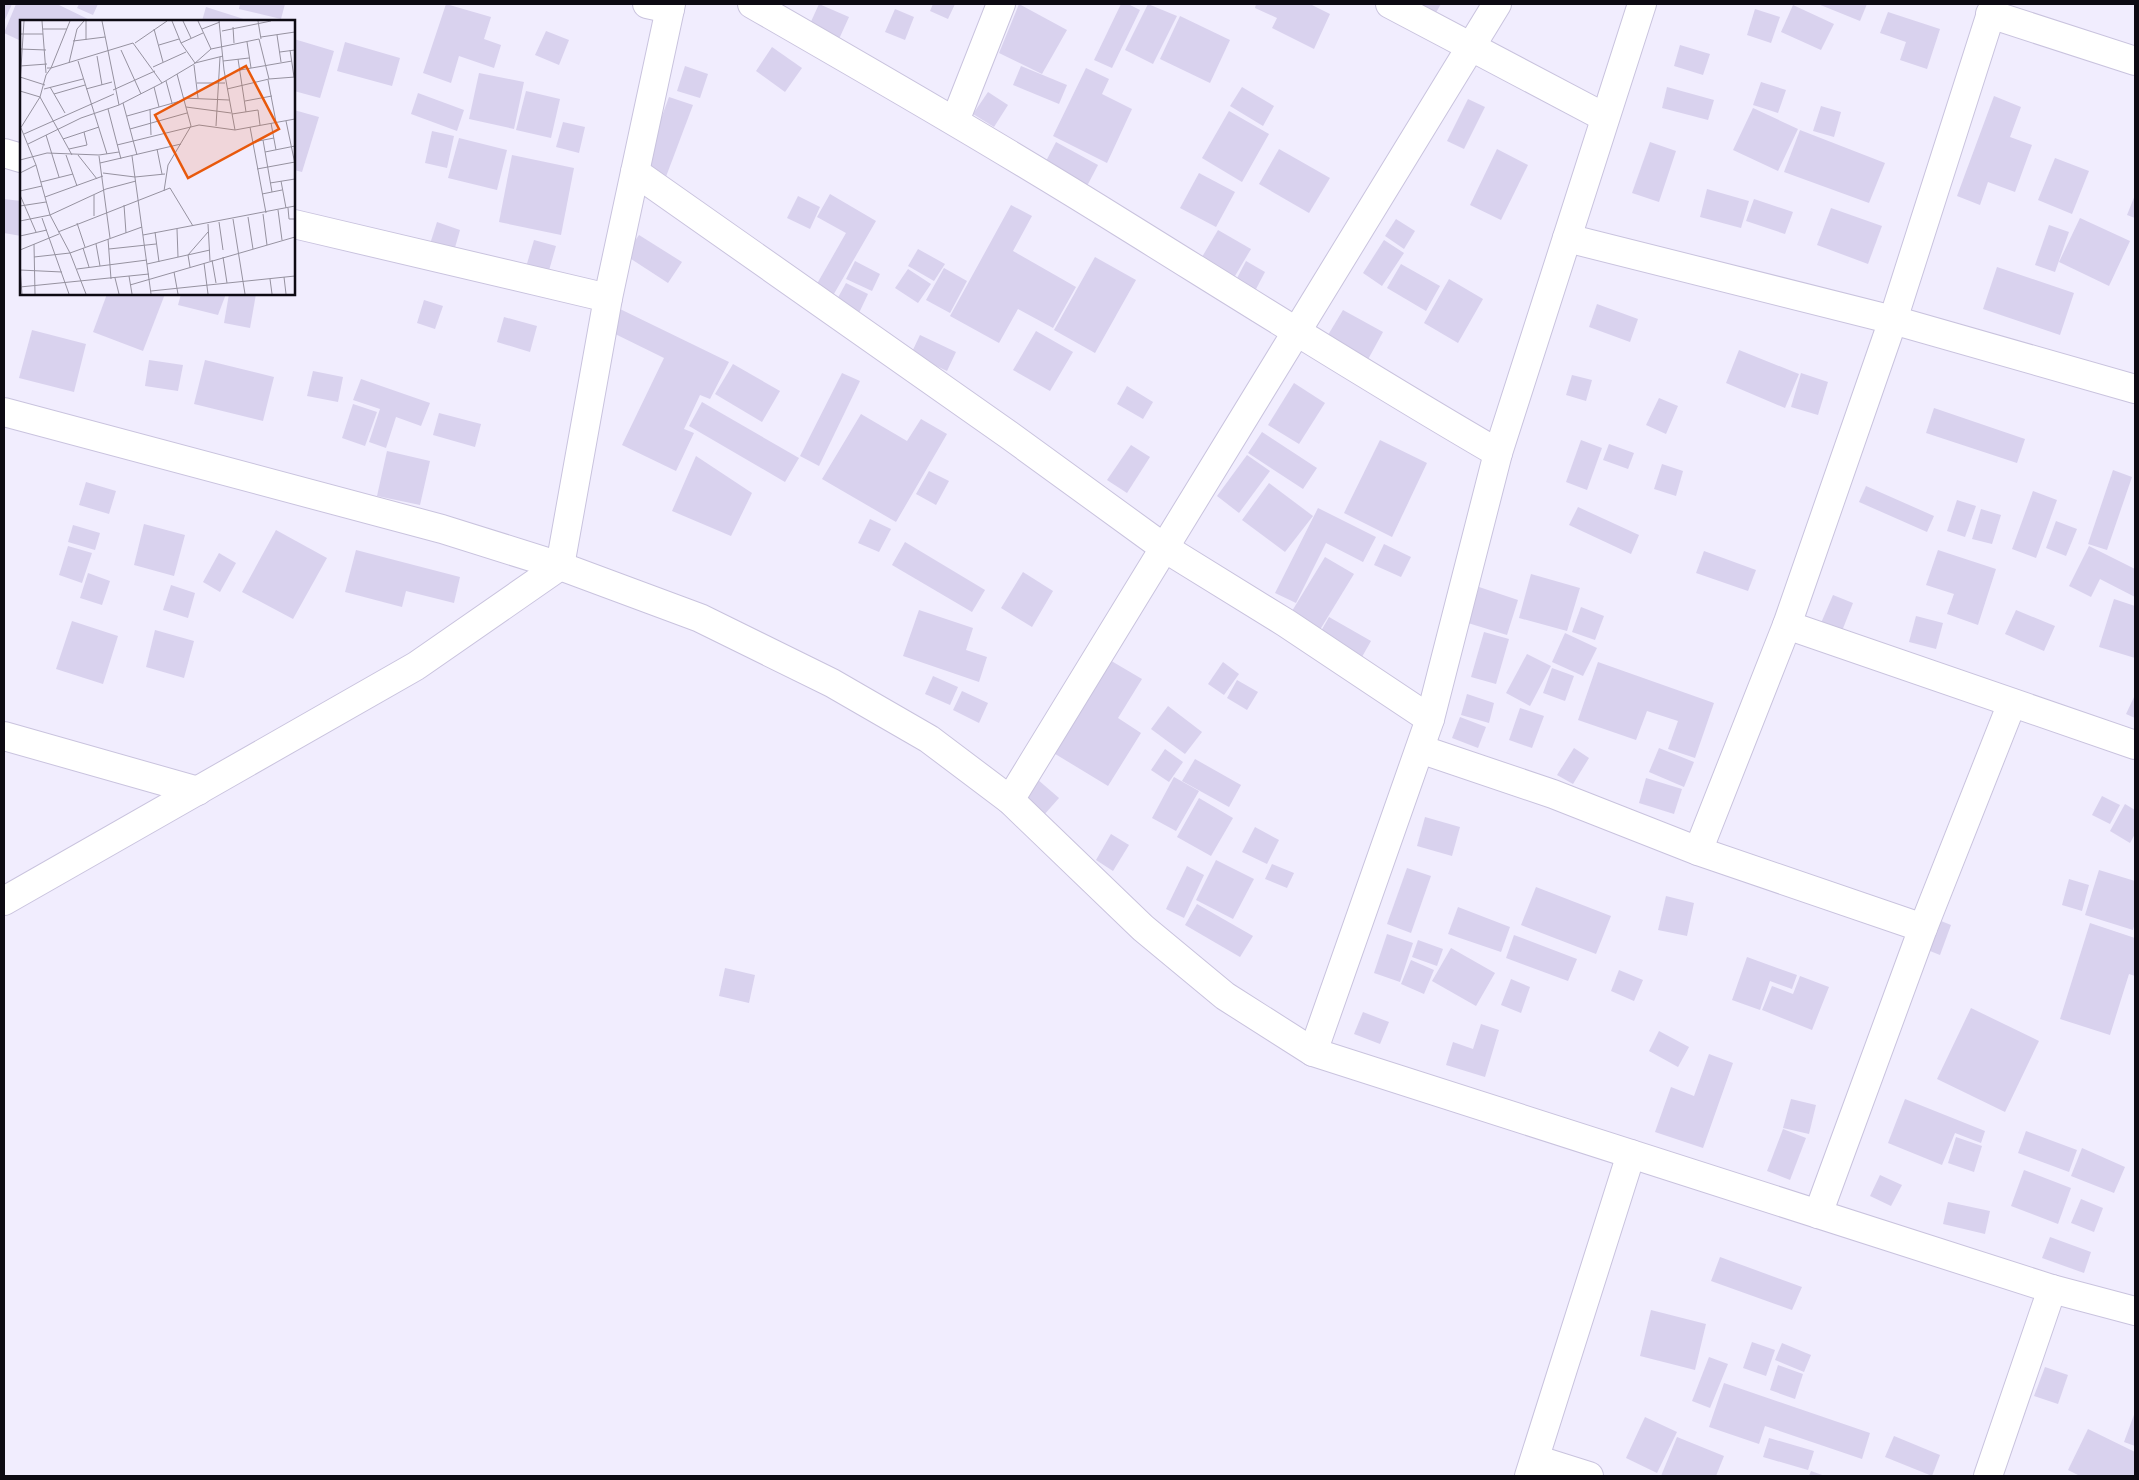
<svg xmlns="http://www.w3.org/2000/svg" width="2139" height="1480" font-family="'PT Sans Narrow',sans-serif">
<rect width="100%" height="100%" fill="#f1edfe"/>
<g fill="#d9d2ee">
<polygon points="4,4 12,4 4,22"/>
<polygon points="16,4 57,4 92,21 21,21 21,41 4,33"/>
<polygon points="79,4 98,4 93,15 77,8"/>
<polygon points="240,4 285,4 281,19 239,9"/>
<polygon points="446,4 491,17 484,39 501,45 494,68 459,56 451,83 423,73"/>
<polygon points="819,4 849,17 839,39 809,26"/>
<polygon points="933,4 955,4 948,19 930,11"/>
<polygon points="1019,4 1067,30 1042,74 999,53"/>
<polygon points="1121,4 1128,4 1140,10 1112,68 1094,60"/>
<polygon points="1148,4 1177,16 1153,64 1125,50"/>
<polygon points="1256,4 1310,4 1330,14 1314,49 1272,28 1277,18 1255,8"/>
<polygon points="1413,4 1441,4 1434,16"/>
<polygon points="1818,4 1867,4 1860,21"/>
<polygon points="1793,5 1834,24 1821,50 1781,32"/>
<polygon points="206,7 250,21 202,21"/>
<polygon points="895,9 914,17 905,40 885,32"/>
<polygon points="1755,9 1780,17 1771,43 1747,35"/>
<polygon points="1888,12 1940,29 1927,69 1900,60 1906,42 1880,33"/>
<polygon points="1180,16 1230,40 1210,83 1160,59"/>
<polygon points="546,31 569,40 559,65 535,55"/>
<polygon points="294,39 334,51 320,98 294,91"/>
<polygon points="345,42 400,58 392,86 337,71"/>
<polygon points="1680,45 1710,54 1703,75 1674,66"/>
<polygon points="772,47 802,68 785,92 756,71"/>
<polygon points="685,66 708,74 700,98 677,91"/>
<polygon points="1021,66 1067,85 1059,104 1013,85"/>
<polygon points="1086,68 1109,79 1102,94 1132,109 1107,163 1053,136"/>
<polygon points="479,73 524,82 514,129 469,119"/>
<polygon points="1761,82 1786,90 1778,113 1753,105"/>
<polygon points="1242,87 1274,106 1263,126 1230,106"/>
<polygon points="1667,87 1714,100 1708,120 1662,108"/>
<polygon points="526,91 560,99 551,138 516,130"/>
<polygon points="988,92 1008,105 994,127 973,114"/>
<polygon points="418,93 464,110 457,131 411,114"/>
<polygon points="1994,96 2021,107 2010,137 2032,145 2015,192 1988,182 1980,205 1957,196"/>
<polygon points="669,97 693,105 664,182 641,173"/>
<polygon points="1468,99 1485,107 1464,149 1447,141"/>
<polygon points="1821,106 1841,112 1834,137 1813,131"/>
<polygon points="1753,108 1798,129 1778,171 1733,150"/>
<polygon points="294,110 319,117 302,172 294,170"/>
<polygon points="1229,111 1269,134 1242,182 1202,158"/>
<polygon points="563,122 585,127 579,153 556,147"/>
<polygon points="1800,130 1885,163 1869,203 1784,172"/>
<polygon points="432,131 454,136 447,168 425,163"/>
<polygon points="459,138 507,150 497,190 448,178"/>
<polygon points="1056,142 1098,165 1087,186 1045,163"/>
<polygon points="1650,142 1676,151 1659,202 1632,193"/>
<polygon points="1279,149 1330,178 1309,213 1259,184"/>
<polygon points="1497,149 1528,165 1501,220 1470,205"/>
<polygon points="512,155 574,168 561,235 499,222"/>
<polygon points="2055,158 2089,171 2072,214 2038,200"/>
<polygon points="1199,173 1235,192 1216,227 1180,208"/>
<polygon points="1707,189 1749,201 1741,228 1700,217"/>
<polygon points="830,194 876,221 831,299 814,289 846,233 817,217"/>
<polygon points="2135,195 2135,218 2127,215"/>
<polygon points="798,196 820,207 810,229 787,218"/>
<polygon points="4,199 21,201 21,236 4,233"/>
<polygon points="1754,199 1793,212 1785,234 1746,221"/>
<polygon points="1011,205 1032,216 1013,251 1076,287 1053,328 1018,309 999,343 950,316"/>
<polygon points="1831,208 1882,226 1868,264 1817,245"/>
<polygon points="2080,218 2130,241 2109,286 2059,262"/>
<polygon points="1396,219 1415,231 1404,249 1385,236"/>
<polygon points="437,222 460,230 454,251 430,244"/>
<polygon points="2049,225 2069,232 2055,272 2035,265"/>
<polygon points="1218,230 1251,249 1232,281 1199,262"/>
<polygon points="639,235 682,262 668,283 625,255"/>
<polygon points="534,240 556,246 548,274 526,267"/>
<polygon points="1384,240 1404,253 1382,286 1363,273"/>
<polygon points="918,249 945,264 934,281 908,266"/>
<polygon points="1095,257 1136,280 1095,353 1054,330"/>
<polygon points="855,261 880,274 872,291 846,279"/>
<polygon points="1246,261 1265,272 1255,291 1236,280"/>
<polygon points="1401,264 1440,286 1426,311 1387,288"/>
<polygon points="1997,267 2074,293 2060,335 1983,309"/>
<polygon points="944,268 967,281 950,313 926,300"/>
<polygon points="908,269 931,284 918,303 895,288"/>
<polygon points="1449,279 1483,299 1458,343 1424,323"/>
<polygon points="846,283 868,294 858,315 835,303"/>
<polygon points="107,294 165,294 143,351 93,332"/>
<polygon points="181,294 226,294 218,315 178,305"/>
<polygon points="229,294 256,294 250,328 224,323"/>
<polygon points="424,300 443,306 435,329 417,323"/>
<polygon points="1597,304 1638,319 1630,342 1589,327"/>
<polygon points="620,309 729,362 710,399 700,395 684,429 694,433 676,471 622,445 664,358 609,331"/>
<polygon points="1343,310 1383,332 1366,363 1325,340"/>
<polygon points="504,317 537,326 530,352 497,342"/>
<polygon points="32,330 86,344 74,392 19,378"/>
<polygon points="1036,331 1073,352 1050,391 1013,370"/>
<polygon points="920,335 956,352 947,371 911,354"/>
<polygon points="1739,350 1799,374 1785,408 1726,383"/>
<polygon points="149,360 183,365 178,391 145,386"/>
<polygon points="205,360 274,377 263,421 194,404"/>
<polygon points="733,364 780,391 762,422 715,394"/>
<polygon points="313,371 343,377 338,402 307,396"/>
<polygon points="842,373 860,381 819,466 800,456"/>
<polygon points="1801,373 1828,382 1818,415 1791,407"/>
<polygon points="1572,375 1592,380 1586,401 1566,395"/>
<polygon points="361,379 430,403 421,426 396,417 386,448 369,442 380,409 353,400"/>
<polygon points="1294,383 1325,403 1299,444 1268,425"/>
<polygon points="1127,386 1153,402 1143,419 1117,404"/>
<polygon points="1659,398 1678,406 1666,434 1646,425"/>
<polygon points="702,402 799,458 785,482 689,426"/>
<polygon points="353,404 377,412 365,446 342,438"/>
<polygon points="1934,408 2025,439 2017,463 1926,433"/>
<polygon points="439,413 481,424 475,447 433,435"/>
<polygon points="861,414 907,441 921,419 947,434 896,522 822,479"/>
<polygon points="1262,432 1317,468 1303,489 1248,453"/>
<polygon points="1380,440 1427,463 1392,537 1344,513"/>
<polygon points="1581,440 1602,448 1587,490 1566,482"/>
<polygon points="1609,444 1634,453 1628,469 1603,460"/>
<polygon points="1131,445 1150,457 1127,493 1107,480"/>
<polygon points="387,451 430,461 420,505 377,496"/>
<polygon points="1247,455 1270,471 1239,513 1217,496"/>
<polygon points="696,456 752,493 731,536 672,511"/>
<polygon points="1662,464 1683,471 1676,496 1654,489"/>
<polygon points="2113,470 2132,477 2107,550 2088,544"/>
<polygon points="929,471 949,481 936,505 916,494"/>
<polygon points="86,482 116,491 109,514 79,505"/>
<polygon points="1269,483 1313,516 1285,552 1242,520"/>
<polygon points="1866,486 1934,516 1927,532 1859,502"/>
<polygon points="2033,491 2057,500 2036,558 2012,549"/>
<polygon points="1957,500 1976,506 1965,537 1947,531"/>
<polygon points="1578,507 1639,535 1631,554 1569,525"/>
<polygon points="1318,508 1376,537 1363,562 1326,543 1296,603 1275,593"/>
<polygon points="1981,509 2001,515 1992,544 1972,539"/>
<polygon points="870,519 891,529 879,552 858,543"/>
<polygon points="2056,521 2077,529 2066,556 2046,548"/>
<polygon points="144,524 185,535 174,576 134,565"/>
<polygon points="73,525 100,533 95,550 68,542"/>
<polygon points="276,530 327,558 293,619 242,592"/>
<polygon points="905,542 985,590 972,612 892,565"/>
<polygon points="1384,544 1411,557 1401,577 1374,565"/>
<polygon points="68,546 92,553 82,583 59,575"/>
<polygon points="2089,546 2135,569 2135,597 2100,579 2091,597 2069,586"/>
<polygon points="356,550 460,577 454,603 406,591 402,607 345,592"/>
<polygon points="1938,550 1996,569 1978,625 1947,614 1954,594 1926,585"/>
<polygon points="1704,551 1756,570 1748,591 1696,573"/>
<polygon points="219,553 236,563 220,592 203,582"/>
<polygon points="1325,557 1354,574 1307,651 1278,634"/>
<polygon points="1023,572 1053,591 1032,627 1001,608"/>
<polygon points="88,573 110,581 102,605 80,598"/>
<polygon points="1531,574 1580,588 1567,631 1519,618"/>
<polygon points="171,585 195,593 188,618 163,610"/>
<polygon points="1479,587 1518,600 1507,635 1468,623"/>
<polygon points="1833,595 1853,603 1842,631 1821,623"/>
<polygon points="2114,599 2135,606 2135,658 2099,647"/>
<polygon points="1581,607 1604,616 1595,640 1572,632"/>
<polygon points="919,610 973,628 966,650 987,657 979,682 903,656"/>
<polygon points="2016,610 2055,626 2044,651 2005,634"/>
<polygon points="1916,616 1943,623 1936,649 1909,642"/>
<polygon points="1329,617 1371,641 1350,678 1308,654"/>
<polygon points="72,621 118,636 103,684 56,669"/>
<polygon points="155,630 194,641 184,678 146,667"/>
<polygon points="1484,632 1509,639 1496,684 1471,677"/>
<polygon points="1565,633 1597,648 1583,676 1552,662"/>
<polygon points="1527,654 1551,666 1530,706 1506,693"/>
<polygon points="1108,659 1142,679 1118,718 1141,733 1108,786 1052,752"/>
<polygon points="1223,662 1239,674 1224,695 1208,684"/>
<polygon points="1598,662 1714,703 1695,758 1668,749 1678,721 1647,711 1636,740 1578,720"/>
<polygon points="1552,668 1574,676 1565,701 1543,693"/>
<polygon points="933,676 958,687 950,705 925,694"/>
<polygon points="1237,680 1258,692 1247,710 1227,698"/>
<polygon points="962,691 988,703 979,723 953,710"/>
<polygon points="1467,694 1494,703 1489,723 1461,715"/>
<polygon points="2135,695 2135,718 2126,714"/>
<polygon points="1168,706 1202,732 1185,754 1151,729"/>
<polygon points="1520,708 1544,716 1532,748 1509,740"/>
<polygon points="1460,717 1486,727 1478,748 1452,738"/>
<polygon points="1574,748 1589,758 1573,784 1557,775"/>
<polygon points="1659,748 1694,762 1684,787 1649,772"/>
<polygon points="1165,749 1183,762 1169,782 1151,770"/>
<polygon points="1195,759 1241,785 1229,807 1182,781"/>
<polygon points="1174,777 1199,791 1176,831 1152,818"/>
<polygon points="1646,778 1682,789 1674,814 1639,803"/>
<polygon points="1037,779 1059,798 1043,816 1021,797"/>
<polygon points="2102,796 2120,805 2110,824 2092,815"/>
<polygon points="1199,798 1233,818 1211,856 1177,837"/>
<polygon points="2125,804 2135,810 2135,834 2130,843 2110,831"/>
<polygon points="1425,817 1460,827 1452,856 1417,846"/>
<polygon points="1255,827 1279,840 1267,864 1242,852"/>
<polygon points="1111,834 1129,845 1113,871 1096,860"/>
<polygon points="1216,860 1254,879 1233,919 1196,900"/>
<polygon points="1272,864 1294,873 1287,888 1265,879"/>
<polygon points="1187,866 1204,875 1184,918 1166,909"/>
<polygon points="1407,868 1431,876 1411,933 1387,924"/>
<polygon points="2099,870 2135,881 2135,923 2133,930 2085,915"/>
<polygon points="2069,879 2089,885 2082,911 2062,905"/>
<polygon points="1536,887 1611,916 1596,954 1521,925"/>
<polygon points="1666,896 1694,903 1687,936 1658,930"/>
<polygon points="1197,904 1253,936 1240,957 1185,925"/>
<polygon points="1458,907 1510,927 1501,952 1448,934"/>
<polygon points="1936,919 1951,925 1940,955 1925,949"/>
<polygon points="2090,923 2135,938 2135,976 2129,974 2110,1035 2060,1019"/>
<polygon points="1387,934 1413,943 1400,982 1374,973"/>
<polygon points="1514,935 1577,959 1568,981 1506,958"/>
<polygon points="1418,940 1443,949 1437,966 1412,957"/>
<polygon points="1451,948 1495,973 1476,1006 1432,981"/>
<polygon points="1747,957 1797,975 1792,989 1770,981 1760,1010 1732,1000"/>
<polygon points="1411,960 1434,970 1424,994 1401,984"/>
<polygon points="725,968 755,975 749,1003 719,996"/>
<polygon points="1619,970 1643,980 1634,1001 1611,991"/>
<polygon points="1800,976 1829,987 1812,1030 1762,1010 1772,986 1793,994"/>
<polygon points="1511,979 1530,987 1521,1013 1501,1005"/>
<polygon points="1971,1008 2039,1041 2005,1112 1937,1079"/>
<polygon points="1363,1012 1389,1022 1380,1044 1354,1034"/>
<polygon points="1481,1024 1499,1030 1485,1077 1446,1065 1453,1042 1473,1049"/>
<polygon points="1659,1031 1689,1047 1678,1067 1649,1051"/>
<polygon points="1709,1054 1733,1063 1703,1148 1655,1132 1671,1087 1694,1096"/>
<polygon points="1791,1099 1816,1105 1809,1134 1783,1128"/>
<polygon points="1905,1099 1985,1131 1981,1143 1955,1133 1942,1165 1888,1143"/>
<polygon points="1783,1129 1806,1138 1790,1180 1767,1171"/>
<polygon points="2026,1131 2077,1150 2069,1172 2018,1153"/>
<polygon points="1956,1137 1982,1146 1974,1172 1948,1163"/>
<polygon points="2082,1148 2125,1167 2114,1193 2071,1176"/>
<polygon points="2024,1170 2071,1188 2058,1224 2011,1206"/>
<polygon points="1880,1175 1902,1185 1891,1206 1870,1196"/>
<polygon points="2081,1199 2103,1208 2094,1232 2071,1223"/>
<polygon points="1948,1202 1990,1211 1985,1234 1943,1224"/>
<polygon points="2050,1237 2091,1252 2084,1273 2042,1258"/>
<polygon points="1720,1257 1802,1287 1792,1310 1711,1281"/>
<polygon points="1651,1310 1706,1324 1695,1370 1640,1356"/>
<polygon points="1752,1342 1775,1350 1766,1376 1743,1368"/>
<polygon points="1782,1343 1811,1355 1804,1372 1775,1360"/>
<polygon points="1709,1357 1728,1364 1710,1408 1692,1401"/>
<polygon points="1778,1365 1803,1374 1795,1399 1770,1390"/>
<polygon points="2045,1367 2068,1375 2058,1404 2034,1396"/>
<polygon points="1724,1383 1870,1433 1862,1459 1765,1426 1759,1444 1709,1427"/>
<polygon points="2135,1412 2135,1446 2124,1442"/>
<polygon points="1645,1417 1677,1432 1657,1473 1626,1458"/>
<polygon points="2088,1429 2135,1452 2134,1476 2080,1476 2068,1470"/>
<polygon points="1894,1436 1940,1455 1932,1476 1885,1457"/>
<polygon points="1677,1437 1724,1456 1716,1476 1661,1476"/>
<polygon points="1769,1438 1814,1451 1808,1470 1763,1457"/>
<polygon points="1811,1471 1825,1476 1809,1476"/>
</g>
<g fill="none" stroke-linecap="round" stroke-linejoin="round">
<g stroke="#c9c3de" stroke-width="30">
<g id="minor">
<polyline points="647,4 670,9"/>
<path d="M752,4C877,76 1002,148 1125,225C1249,302 1372,380 1498,453"/>
<polyline points="1390,4 1604,117"/>
<polyline points="1642,4 1498,453 1430,719 1313,1052 2052,1289 2135,1311"/>
<polyline points="1990,14 2135,61"/>
<polyline points="955,121 1001,4"/>
<polyline points="4,153 21,158"/>
<polyline points="635,172 1009,435 1163,547 1286,623 1430,719"/>
<polyline points="294,224 608,298"/>
<polyline points="1567,238 1893,320 2135,389"/>
<polyline points="4,412 442,529 560,566 700,618 832,683 929,739 1010,800 1143,928 1225,996 1313,1052"/>
<polyline points="1787,625 2135,745"/>
<polyline points="4,736 198,791"/>
<polyline points="1420,749 1553,794 1698,851 1923,928 1818,1214"/>
<polyline points="1010,800 1497,4"/>
<polyline points="1698,851 1787,625 1893,320 1994,4"/>
<polyline points="4,901 416,666 560,566 608,298 671,4"/>
<polyline points="1923,928 2012,703"/>
<polyline points="1535,1459 1589,1476"/>
<polyline points="1529,1476 1631,1154"/>
<polyline points="1988,1476 2052,1289"/>
</g>
</g>
<use href="#minor" stroke="#fff" stroke-width="28"/>
</g>
<g transform="translate(20 20)">
<rect width="275" height="275" fill="#f1edfe"/>
<path fill="none" stroke="#9692a0" stroke-width="1" d="M22,1L26,53M66,1V20M82,1L99,85M152,1L161,23L175,43L203,36M163,1L171,18M178,1L191,29M199,1L204,50L215,110L275,99M238,1L241,19M213,7L214,23M23,9H47M134,9L143,42M182,9L200,2M202,11L251,1M0,14H23M257,15L261,42M241,17L275,12M53,21L85,17M227,22L231,48M115,23L147,1M161,23L183,13M139,25L159,19M0,29L26,30M101,30L121,74M270,30L274,57M260,32L275,30M77,36L82,65M218,39L226,92M58,41L87,134M203,41L229,38M49,43L57,9L64,1M174,45L178,78M0,46L27,44M133,47L166,32M27,48H31L50,1M220,50L272,41M0,57L25,65M248,60L256,102M146,61L152,83M0,63L4,1M177,63H205M30,67L45,93M134,67L139,87M24,69L63,59M66,69L92,62M207,69L249,59M93,70L135,51M0,71L20,77L52,135M34,74L65,65M163,78L209,80M225,81L252,76M103,83L117,135M166,87L211,93M88,89L101,139M130,89L131,115M212,94L238,90L240,105M107,96L164,80M266,101L275,144M251,103L256,130M196,106L200,37M230,107L246,193M1,108L16,145L30,195L50,233L66,274M0,109L20,77L26,55L31,48L113,23L142,63L174,44L191,29L239,19L249,59L275,57M110,109L167,93M4,114L94,74M26,115L39,157M43,119L79,107M243,120L252,172M233,122L254,118M8,124L61,98L99,85L142,63M97,125L179,105L215,110M49,129L67,125L64,112M137,129L142,154M245,132L275,126M46,135L57,166M58,135L77,159M79,136L90,218M112,136L131,274M0,140L27,133L79,135L99,132M80,143L161,124M237,149L275,142M0,153L16,145M83,153L115,157L145,154M261,161L266,188M21,162L53,154M250,163L275,159M0,171L22,166M144,171L148,145L171,106L157,54M242,174L262,170M0,175L16,212M74,175V196M25,177L83,156M104,185L106,213M0,186L26,182M268,188L269,199H275M258,190L262,220M243,194L247,225M228,197L233,229M22,198L49,274M213,199L225,274M0,201L30,195L86,169L116,161M199,202L203,230M57,203L65,227M188,204L190,241M157,209L158,237M38,212L150,168L173,206M135,212L139,242M123,215L275,186M0,216L27,210M88,219L91,259M14,224L15,274M76,224L80,246M63,228L69,247M89,229L136,224M0,230L39,214M14,237L50,233L122,207M203,237L207,263M192,240L196,263M184,243L188,274M127,244L190,230M170,247L168,235L188,212M0,248L2,274M57,249L127,240M0,250L42,252M154,252L158,274M109,256L112,274M264,257L266,274M95,258L99,274M250,259L252,274M110,265L275,217M0,267L129,254M131,271L275,256"/>
<path fill="#e8590c" fill-opacity="0.15" stroke="#e8590c" stroke-width="2.5" d="M226,46L259,109L168,158L135,95Z"/>
<rect width="275" height="275" fill="none" stroke="#0d0a13" stroke-width="2.5"/>
</g>
<rect width="2139" height="1480" fill="none" stroke="#0d0a13" stroke-width="10"/>
</svg>
